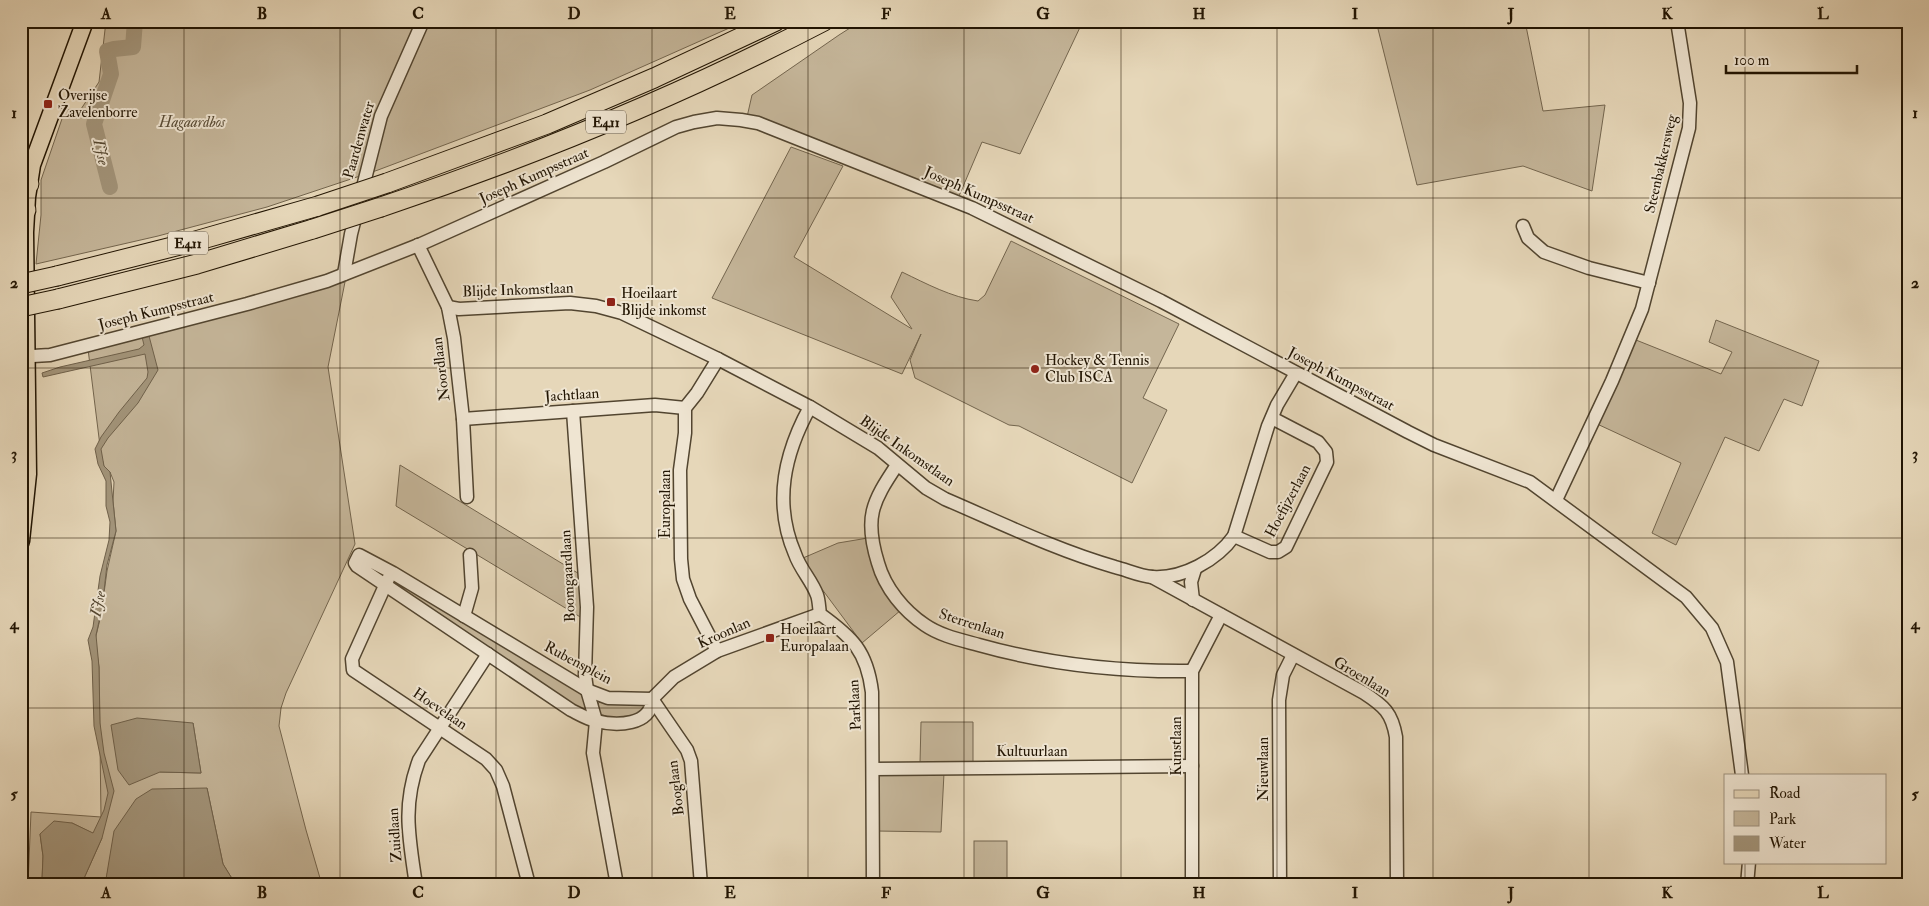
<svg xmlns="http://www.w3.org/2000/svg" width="1929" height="906" font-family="'IM FELL Double Pica',serif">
<rect width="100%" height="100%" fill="#e6d7b9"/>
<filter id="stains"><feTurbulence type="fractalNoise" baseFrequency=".004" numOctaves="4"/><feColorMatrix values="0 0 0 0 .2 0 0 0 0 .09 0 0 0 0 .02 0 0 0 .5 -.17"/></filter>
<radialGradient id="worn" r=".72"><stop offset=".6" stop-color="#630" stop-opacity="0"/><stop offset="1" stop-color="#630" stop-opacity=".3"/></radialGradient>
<g fill="#c5b69a" stroke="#73654e" fill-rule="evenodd">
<polygon points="106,21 745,21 590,90 378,170 267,207 158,236 36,264 41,215 41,180 65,110 81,109 99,82"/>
<polygon points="861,21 1083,21 1020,154 982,142 959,196 747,117 752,95 839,35"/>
<polygon points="1376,21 1525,21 1543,111 1605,105 1592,191 1523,166 1417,185"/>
<path d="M791,147L843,166L794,257L912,329L891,297L902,272C927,284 951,297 978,301L985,295L1011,241L1179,324L1143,398L1167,410L1132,483L1019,426L1009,425L915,378L910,360L921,334L902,374L712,298Z"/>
<path d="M345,282L328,367L355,544L286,693L281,708L279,726L306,830L322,885H236L223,864L207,788L108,870L105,885H81L102,838L72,823L40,834L43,856L42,880L56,885H28L31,812L101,817L99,667L95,640L101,615L107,571L116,531L113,501L114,482L110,472L104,467L101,454L88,349ZM193,723L201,773L160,772Z"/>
<polygon points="1716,320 1819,361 1802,406 1784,399 1759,451 1725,437 1676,545 1652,533 1681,463 1595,423 1631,338 1721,374 1732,352 1709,342"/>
<polygon points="400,465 581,575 582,618 396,506"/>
<polygon points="868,538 901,610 862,643 810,573 803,558 838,543"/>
<polygon points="397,579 582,691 588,708 581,712 394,588"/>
<polygon points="600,701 644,701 646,709 640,715 616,720 600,714 597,706"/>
<polygon points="921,722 973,722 973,763 920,763"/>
<polygon points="877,773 944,773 941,832 876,831"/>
<rect x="974" y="841" width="33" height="44"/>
</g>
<g fill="#a3957b" stroke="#6f614b">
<polygon points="149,336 158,370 138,403 108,438 101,449 104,466 110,472 116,531 107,565 102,608 96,635 99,667 100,723 104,753 114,791 102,838 81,885 56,885 42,880 43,856 40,834 54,821 72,823 93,833 104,810 108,793 94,726 92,661 88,640 93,627 100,576 109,540 110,522 106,506 106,481 98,464 95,449 101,437 119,412 147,378 148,372 145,354 43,377 42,373 60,367 139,349 144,345 142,337"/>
<polygon points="137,718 193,723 201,773 160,772 129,785 118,770 111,725"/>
<polygon points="207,788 223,864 236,885 105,885 114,831 136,799 152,789"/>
</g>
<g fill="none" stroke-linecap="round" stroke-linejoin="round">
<polyline stroke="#a3957b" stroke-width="16" points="110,187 94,124 111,74 107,51 114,49 133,47 135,21"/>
<g stroke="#524530" stroke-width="15">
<g id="minor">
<polyline points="1523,226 1528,238 1544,252 1589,268 1649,283"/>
<polyline points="418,245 448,307 454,338 463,419 467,497"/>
<polyline points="344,274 351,234 381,116 423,21"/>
<path d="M448,307L459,309L570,303L596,306L622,313L718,359L810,407L878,448L926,488L945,499C1001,523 1056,550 1115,567C1127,570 1140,576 1152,577C1183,579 1217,560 1234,536L1268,426L1277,405L1296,373"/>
<polyline points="21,353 33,356 50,355 247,304 327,281 421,244 604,162 676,127 694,122 717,118 741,120 758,123 972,208 1161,301 1408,432 1434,445 1530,482 1686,597 1712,628 1727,662 1742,775"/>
<path d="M810,407C784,454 773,503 795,554C800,569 812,581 817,595C819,600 819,608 820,614C852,637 867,651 872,692L873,885"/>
<polyline points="573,411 587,607 585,675 587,690 596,721 593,753 617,885"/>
<polyline points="463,419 655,405 685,408"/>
<path d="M897,465C872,502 864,518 878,563C885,588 904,611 925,625C941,636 961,640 979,645C1050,665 1118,672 1192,671"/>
<polyline points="1556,500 1612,381 1642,309 1689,128 1690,103 1677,21"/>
<polyline points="1234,536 1270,552 1278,552 1286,547 1327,462 1326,452 1318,442 1272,418"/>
<path d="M359,555L393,573L587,690L608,698L652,699C652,726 616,726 596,721C587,719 579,714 571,710L357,566L355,563Z"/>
<path d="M1152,577L1364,693C1384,706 1392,713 1396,737L1397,885"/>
<polyline points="388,579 352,659 353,670 486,759 496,770 503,786 529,885"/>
<polyline points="1193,600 1191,582 1195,569"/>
<polyline points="464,616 472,588 470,555"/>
<polyline points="717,651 690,599 683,579 681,559 680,470 685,433 685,408 697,393 718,359"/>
<polyline points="652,699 687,750 691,761 701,885"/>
<polyline points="652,699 674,677 717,651 820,614"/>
<polyline points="873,769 1192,766"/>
<path d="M416,885C409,837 402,806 419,760L488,654"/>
<polyline points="912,885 927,885"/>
<polyline points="1192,885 1192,671 1221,615"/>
<polyline points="1280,885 1279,700 1283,675 1293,655"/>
<polyline points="1747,885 1749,862"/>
</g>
</g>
<g stroke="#211402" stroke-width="19">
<polyline id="major" points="21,541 28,474 25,232 27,197 32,165 85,21"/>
</g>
<g stroke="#211402" stroke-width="21">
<g id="highway">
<polyline points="387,183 547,124 654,78 776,21"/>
<polyline points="21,187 29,184"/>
<polyline points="21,207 26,210"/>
<path d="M381,207C533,156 682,95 824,21"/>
<polyline points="57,276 192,242 318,206"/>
<polyline points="58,299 197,264 313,229"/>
</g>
</g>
<use href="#minor" stroke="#efe5d2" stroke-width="12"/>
<use href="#major" stroke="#e6d7b9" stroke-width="16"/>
<use href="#highway" stroke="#e6d7b9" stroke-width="19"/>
<g stroke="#211402" stroke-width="21" stroke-linecap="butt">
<g id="highway-bridge">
<polyline points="318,206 387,183"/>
<polyline points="313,229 381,207"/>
<polyline points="21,284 57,276"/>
<polyline points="21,307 58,299"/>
</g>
</g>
<use href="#highway-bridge" stroke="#e6d7b9" stroke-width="19"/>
</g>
<path fill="none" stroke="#211402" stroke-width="1" stroke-opacity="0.55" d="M184,21V885M340,21V885M496,21V885M652,21V885M808,21V885M964,21V885M1121,21V885M1277,21V885M1433,21V885M1589,21V885M1745,21V775M21,198H1908M21,368H1908M21,538H1908M21,708H1908M1745,862V885"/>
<g fill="#8f2418" stroke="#efe5d2" stroke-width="2">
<rect x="43" y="99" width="10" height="10" rx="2.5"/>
<rect x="606" y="297" width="10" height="10" rx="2.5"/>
<circle cx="1035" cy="369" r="5"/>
<rect x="765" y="633" width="10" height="10" rx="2.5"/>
</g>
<g text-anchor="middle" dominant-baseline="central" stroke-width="4" stroke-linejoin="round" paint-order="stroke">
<g fill="#efe5d2" stroke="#5f5340" stroke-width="1">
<rect x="586" y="110.5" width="40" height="23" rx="4"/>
<rect x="168" y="231.5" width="40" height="23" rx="4"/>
</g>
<g font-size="14" font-weight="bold" fill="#211402">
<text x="606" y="122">E411</text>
<text x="188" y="243">E411</text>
</g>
<g font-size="15" fill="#211402" stroke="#efe5d2" text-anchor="start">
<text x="58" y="95">Overijse<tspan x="58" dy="17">Zavelenborre</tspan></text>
<text x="621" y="293">Hoeilaart<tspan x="621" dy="17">Blijde inkomst</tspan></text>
<text x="1045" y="360">Hockey &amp; Tennis<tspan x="1045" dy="17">Club ISCA</tspan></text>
<text x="780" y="629">Hoeilaart<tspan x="780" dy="17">Europalaan</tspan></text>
</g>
<g font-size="15" font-style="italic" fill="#5a4d37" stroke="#efe5d2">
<text x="192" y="122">Hagaardbos</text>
</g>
<g font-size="15" fill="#211402" stroke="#efe5d2">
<text transform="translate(359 140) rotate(-74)">Paardenwater</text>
<text transform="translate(1661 164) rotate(-77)">Steenbakkersweg</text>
<text transform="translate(534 176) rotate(-24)">Joseph Kumpsstraat</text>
<text transform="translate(979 195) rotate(24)">Joseph Kumpsstraat</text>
<text transform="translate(518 290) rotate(-2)">Blijde Inkomstlaan</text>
<text transform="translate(156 311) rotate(-14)">Joseph Kumpsstraat</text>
<text transform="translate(441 369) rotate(-97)">Noordlaan</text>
<text transform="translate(1341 379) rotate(28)">Joseph Kumpsstraat</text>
<text transform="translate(572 395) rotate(-4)">Jachtlaan</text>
<text transform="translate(907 451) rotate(35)">Blijde Inkomstlaan</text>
<text transform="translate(1288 501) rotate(-62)">Hoefijzerlaan</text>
<text transform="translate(665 504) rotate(-90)">Europalaan</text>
<text transform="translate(568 576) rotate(-93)">Boomgaardlaan</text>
<text transform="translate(972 624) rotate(18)">Sterrenlaan</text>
<text transform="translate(724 633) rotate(-24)">Kroonlan</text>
<text transform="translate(578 663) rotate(28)">Rubensplein</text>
<text transform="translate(1362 677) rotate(31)">Groenlaan</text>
<text transform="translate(855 705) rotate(-93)">Parklaan</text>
<text transform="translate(440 709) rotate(34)">Hoevelaan</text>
<text transform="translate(1176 746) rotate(-90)">Kunstlaan</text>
<text x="1032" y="751">Kultuurlaan</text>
<text transform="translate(1263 769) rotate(-90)">Nieuwlaan</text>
<text transform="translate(676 788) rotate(-97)">Booglaan</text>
<text transform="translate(395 835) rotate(-94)">Zuidlaan</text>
</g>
<g font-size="16" font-style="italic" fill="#554832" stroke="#efe5d2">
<text transform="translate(101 152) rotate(77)">IJse</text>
<text transform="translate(98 604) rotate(-78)">IJse</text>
</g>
</g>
<rect width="1929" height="906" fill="none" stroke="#e6d7b9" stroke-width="55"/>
<rect x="1724" y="774" width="162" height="90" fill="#efe5d2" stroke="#9d917f"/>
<rect x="1734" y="790" width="25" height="8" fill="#e6d7b9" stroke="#9d917f"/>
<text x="1769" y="798" font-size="15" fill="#211402">Road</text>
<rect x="1734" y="811" width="25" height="15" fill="#c5b69a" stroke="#9d917f"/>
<text x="1769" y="824" font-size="15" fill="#211402">Park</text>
<rect x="1734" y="836" width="25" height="15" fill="#a3957b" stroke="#9d917f"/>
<text x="1769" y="848" font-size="15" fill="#211402">Water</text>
<path d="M1726 65v8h131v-8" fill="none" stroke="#211402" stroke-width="2.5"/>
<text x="1734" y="65" font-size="15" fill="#211402" stroke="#efe5d2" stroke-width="4" paint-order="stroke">100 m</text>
<rect x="28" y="28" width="1874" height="850" fill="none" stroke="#211402" stroke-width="2"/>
<g font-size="16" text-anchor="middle" font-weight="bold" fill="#211402">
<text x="106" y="19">A</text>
<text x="262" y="19">B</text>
<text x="418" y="19">C</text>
<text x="574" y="19">D</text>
<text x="730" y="19">E</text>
<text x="886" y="19">F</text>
<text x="1043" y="19">G</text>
<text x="1199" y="19">H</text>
<text x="1355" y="19">I</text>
<text x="1511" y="19">J</text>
<text x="1667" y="19">K</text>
<text x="1823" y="19">L</text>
<text x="14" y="118">1</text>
<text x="1915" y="118">1</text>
<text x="14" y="288">2</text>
<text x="1915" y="288">2</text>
<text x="14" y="459">3</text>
<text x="1915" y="459">3</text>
<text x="14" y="629">4</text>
<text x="1915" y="629">4</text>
<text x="14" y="799">5</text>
<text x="1915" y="799">5</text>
<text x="106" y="898">A</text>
<text x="262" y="898">B</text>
<text x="418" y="898">C</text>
<text x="574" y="898">D</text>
<text x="730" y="898">E</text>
<text x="886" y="898">F</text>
<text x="1043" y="898">G</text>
<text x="1199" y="898">H</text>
<text x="1355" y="898">I</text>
<text x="1511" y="898">J</text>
<text x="1667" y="898">K</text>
<text x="1823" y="898">L</text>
</g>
<rect width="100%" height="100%" filter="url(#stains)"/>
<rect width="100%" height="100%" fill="url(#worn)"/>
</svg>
